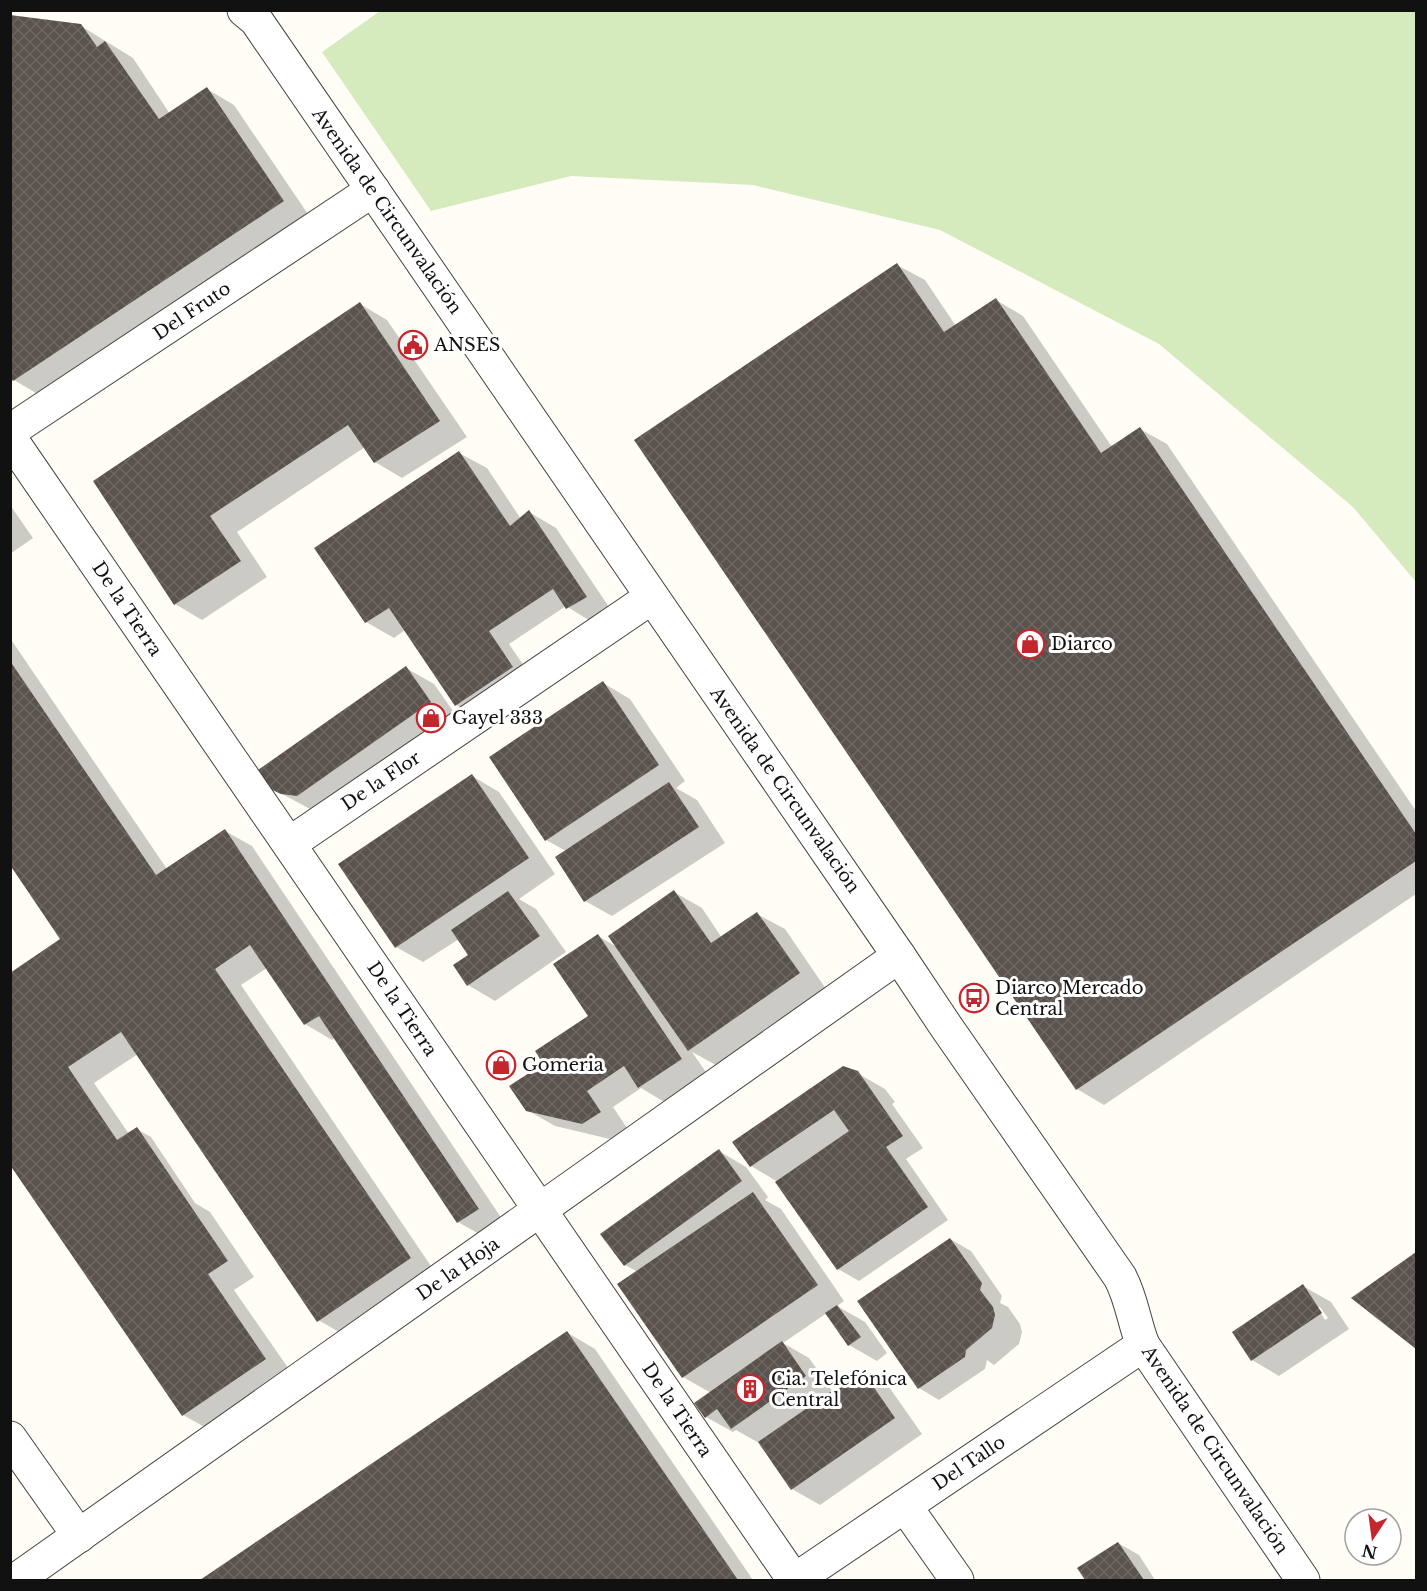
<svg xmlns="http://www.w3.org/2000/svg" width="1427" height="1591" font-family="'Libre Baskerville',serif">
<defs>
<pattern id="building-cross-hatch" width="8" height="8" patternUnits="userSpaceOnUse" patternTransform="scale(1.5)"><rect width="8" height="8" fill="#5a524d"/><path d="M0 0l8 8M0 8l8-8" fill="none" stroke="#6d6662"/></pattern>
</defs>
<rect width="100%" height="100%" fill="#fffdf5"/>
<polygon fill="#d5ebbd" points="380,11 1416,11 1416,582 1353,507 1159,344 940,230 753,185 571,176 431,211 322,52"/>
<g fill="#0003" fill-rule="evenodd">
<polygon points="81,26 133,58 170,114 207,89 234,105 310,217 41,396 14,380"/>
<polygon points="897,265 925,280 956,326 996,300 1023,316 1112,447 1140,429 1167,444 1416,811 1416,894 1104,1105 1077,1089"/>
<polygon points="360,304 387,320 467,437 402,478 375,462 365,447 237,532 267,577 202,620 175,604 95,482"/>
<polygon points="459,453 487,468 521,519 529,512 556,528 613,613 595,624 566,606 509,644 533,679 477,717 456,705 405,630 394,638 366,622 316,549"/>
<polygon points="10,505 33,538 10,554"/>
<polygon points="10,638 167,869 225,831 252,846 506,1225 486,1238 458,1222 335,1038 332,1040 305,1024 267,968 241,985 437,1275 346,1336 318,1320 138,1054 94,1083 129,1134 137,1129 151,1137 195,1203 210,1212 254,1277 234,1290 293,1375 210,1430 183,1415 10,1162 63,940 10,863"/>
<polygon points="406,668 434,684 458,718 325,811 310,809 271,788"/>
<polygon points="603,683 630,699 685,781 676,788 697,800 725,843 612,916 585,901 566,851 546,840"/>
<polygon points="472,776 499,792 555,874 519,899 536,909 566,952 495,1001 468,985 470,956 459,939 423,962 396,947"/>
<polygon points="674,892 702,908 722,938 757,914 785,929 826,989 716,1065 692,1052 708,1075 666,1103 641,1088 613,1107 627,1128 610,1139 555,1126 527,1110 545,1064 590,1017 598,936 617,947"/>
<polygon points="857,1073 885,1089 895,1102 892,1104 923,1148 906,1159 948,1220 859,1281 838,1269 778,1182 751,1166 734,1143"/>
<polygon points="719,1151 746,1167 768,1197 765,1200 781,1209 844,1301 837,1306 865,1322 887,1353 877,1361 849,1345 827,1313 783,1343 809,1358 833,1392 862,1372 889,1387 922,1434 820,1505 792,1489 759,1443 736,1430 733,1432 706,1417 711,1393 683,1377 638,1272 625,1265"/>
<polygon points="950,1239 971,1251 1002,1296 1000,1303 1008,1307 1020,1324 1022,1332 1019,1344 994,1365 987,1360 985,1369 939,1400 919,1388"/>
<polygon points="1416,1254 1416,1347 1354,1298"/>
<path d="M1303,1286L1331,1302L1349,1329L1279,1376L1252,1360ZM1317,1307H1320L1328,1318L1325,1320Z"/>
<polygon points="568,1333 595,1349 753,1580 203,1580"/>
<polygon points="1118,1543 1139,1555 1155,1580 1087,1580 1079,1569"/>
</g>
<g fill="url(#building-cross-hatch)">
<polygon points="10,15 81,24 97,47 105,41 159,119 207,87 284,201 13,381 10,377"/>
<polygon points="897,263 944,332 996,298 1101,453 1140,427 1416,834 1416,861 1076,1090 634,440"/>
<polygon points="360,302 440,421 374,463 348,425 210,516 241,561 174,605 93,481"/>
<polygon points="459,451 510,526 529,510 587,597 566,609 553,589 489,631 513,667 455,706 389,608 365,623 314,548"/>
<polygon points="10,661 156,875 225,829 479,1209 457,1223 319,1016 304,1025 250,945 215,969 411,1258 317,1322 121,1032 68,1067 117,1140 137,1127 228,1261 208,1274 266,1359 182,1416 10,1165 10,973 60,939 10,865"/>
<polygon points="406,666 431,702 297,796 281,794 270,789 258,770"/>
<polygon points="603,681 659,765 545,841 489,757"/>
<polygon points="472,774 529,858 395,948 338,864"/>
<polygon points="669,782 699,827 584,902 555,857"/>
<polygon points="674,890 711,943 757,912 800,973 688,1051 608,936"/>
<polygon points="508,891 540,936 467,986 453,965 468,955 451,930"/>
<polygon points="598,934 682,1059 638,1088 624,1066 587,1091 601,1112 582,1124 526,1111 509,1086 543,1064 535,1051 588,1016 553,964"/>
<polygon points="843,1066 858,1071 903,1136 886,1147 928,1207 837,1270 775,1182 849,1131 834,1110 750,1167 732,1142"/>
<polygon points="719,1149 742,1181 624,1266 600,1234"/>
<polygon points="753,1192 818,1285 682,1378 617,1284"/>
<polygon points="950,1238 982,1283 980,1290 993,1307 995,1315 992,1328 966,1350 965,1357 918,1389 857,1301"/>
<polygon points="1416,1252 1416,1349 1351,1298"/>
<polygon points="1303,1284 1322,1313 1251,1361 1232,1332"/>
<polygon points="837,1305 861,1337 848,1346 825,1313"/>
<polygon points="567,1331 738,1580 200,1580"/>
<polygon points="782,1341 806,1376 731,1429 717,1409 705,1418 694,1403"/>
<polygon points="862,1370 895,1418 791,1490 758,1442"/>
<polygon points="1118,1542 1144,1580 1085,1580 1077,1568"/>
</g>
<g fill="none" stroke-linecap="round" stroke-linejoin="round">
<g stroke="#444" stroke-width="35">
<g id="minor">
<path d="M244,10L256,20L899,956L945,1025L1120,1277C1132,1299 1134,1323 1143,1345L1303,1580"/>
<polyline points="10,431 373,190"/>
<polyline points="10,438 794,1580"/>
<polyline points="289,844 652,597"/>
<polyline points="10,1438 79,1536"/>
<polyline points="905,1506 957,1580"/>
<polyline points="16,1580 899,956"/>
<polyline points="795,1580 1143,1345"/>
</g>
</g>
<use href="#minor" stroke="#fff" stroke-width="33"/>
</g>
<defs>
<g id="civic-ring" transform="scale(1.5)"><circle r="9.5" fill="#fff" stroke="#c4262e" stroke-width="1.5"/><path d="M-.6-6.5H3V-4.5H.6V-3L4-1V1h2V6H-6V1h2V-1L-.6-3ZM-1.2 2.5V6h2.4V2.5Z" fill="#c4262e"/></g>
<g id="shop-ring" transform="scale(1.5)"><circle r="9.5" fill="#fff" stroke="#c4262e" stroke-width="1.5"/><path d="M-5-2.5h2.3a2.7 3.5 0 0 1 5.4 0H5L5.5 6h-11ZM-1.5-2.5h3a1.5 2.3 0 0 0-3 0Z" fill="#c4262e"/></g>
<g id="bus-ring" transform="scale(1.5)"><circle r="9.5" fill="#fff" stroke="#c4262e" stroke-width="1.5"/><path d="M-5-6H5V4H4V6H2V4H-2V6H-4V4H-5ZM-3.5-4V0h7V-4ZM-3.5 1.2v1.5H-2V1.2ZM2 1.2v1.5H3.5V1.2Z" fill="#c4262e"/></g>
<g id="building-ring" transform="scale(1.5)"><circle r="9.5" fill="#fff" stroke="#c4262e" stroke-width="1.5"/><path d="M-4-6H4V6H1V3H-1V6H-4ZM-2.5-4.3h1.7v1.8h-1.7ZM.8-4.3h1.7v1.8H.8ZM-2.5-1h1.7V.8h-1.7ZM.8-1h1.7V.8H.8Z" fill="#c4262e"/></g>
</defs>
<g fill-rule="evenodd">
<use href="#civic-ring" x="413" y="345"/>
<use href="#shop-ring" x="1030" y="644"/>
<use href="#shop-ring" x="431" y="718"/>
<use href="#bus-ring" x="974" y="998"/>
<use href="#shop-ring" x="501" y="1065"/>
<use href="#building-ring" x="750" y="1389"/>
</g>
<g text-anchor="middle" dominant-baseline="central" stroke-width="6" stroke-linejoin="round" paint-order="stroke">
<g font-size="18" fill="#111" stroke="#fff">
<text transform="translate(387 211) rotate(55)">Avenida de Circunvalación</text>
<text transform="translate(192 311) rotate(-34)">Del Fruto</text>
<text transform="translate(127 609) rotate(56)">De la Tierra</text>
<text transform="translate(381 781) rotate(-34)">De la Flor</text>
<text transform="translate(785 790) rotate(55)">Avenida de Circunvalación</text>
<text transform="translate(402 1009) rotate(56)">De la Tierra</text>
<text transform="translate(458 1269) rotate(-35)">De la Hoja</text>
<text transform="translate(677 1410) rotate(56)">De la Tierra</text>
<text transform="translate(1215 1450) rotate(56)">Avenida de Circunvalación</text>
<text transform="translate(969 1463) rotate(-34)">Del Tallo</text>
</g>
<g font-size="18" fill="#111" stroke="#fff" text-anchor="start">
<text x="434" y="345">ANSES</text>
<text x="1051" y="644">Diarco</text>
<text x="452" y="718">Gayel 333</text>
<text x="995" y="988">Diarco Mercado<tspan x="995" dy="21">Central</tspan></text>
<text x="522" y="1065">Gomeria</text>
<text x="771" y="1379">Cia. Telefónica<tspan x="771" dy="21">Central</tspan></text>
</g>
</g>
<rect width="1427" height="1591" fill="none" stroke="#111111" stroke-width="24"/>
<g transform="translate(1373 1537) rotate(193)"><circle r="28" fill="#ffffff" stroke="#a0a0a0" stroke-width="1.5"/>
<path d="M0-4.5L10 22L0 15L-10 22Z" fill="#c4262e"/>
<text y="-9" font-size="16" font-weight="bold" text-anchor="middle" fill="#111111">N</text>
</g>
</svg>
